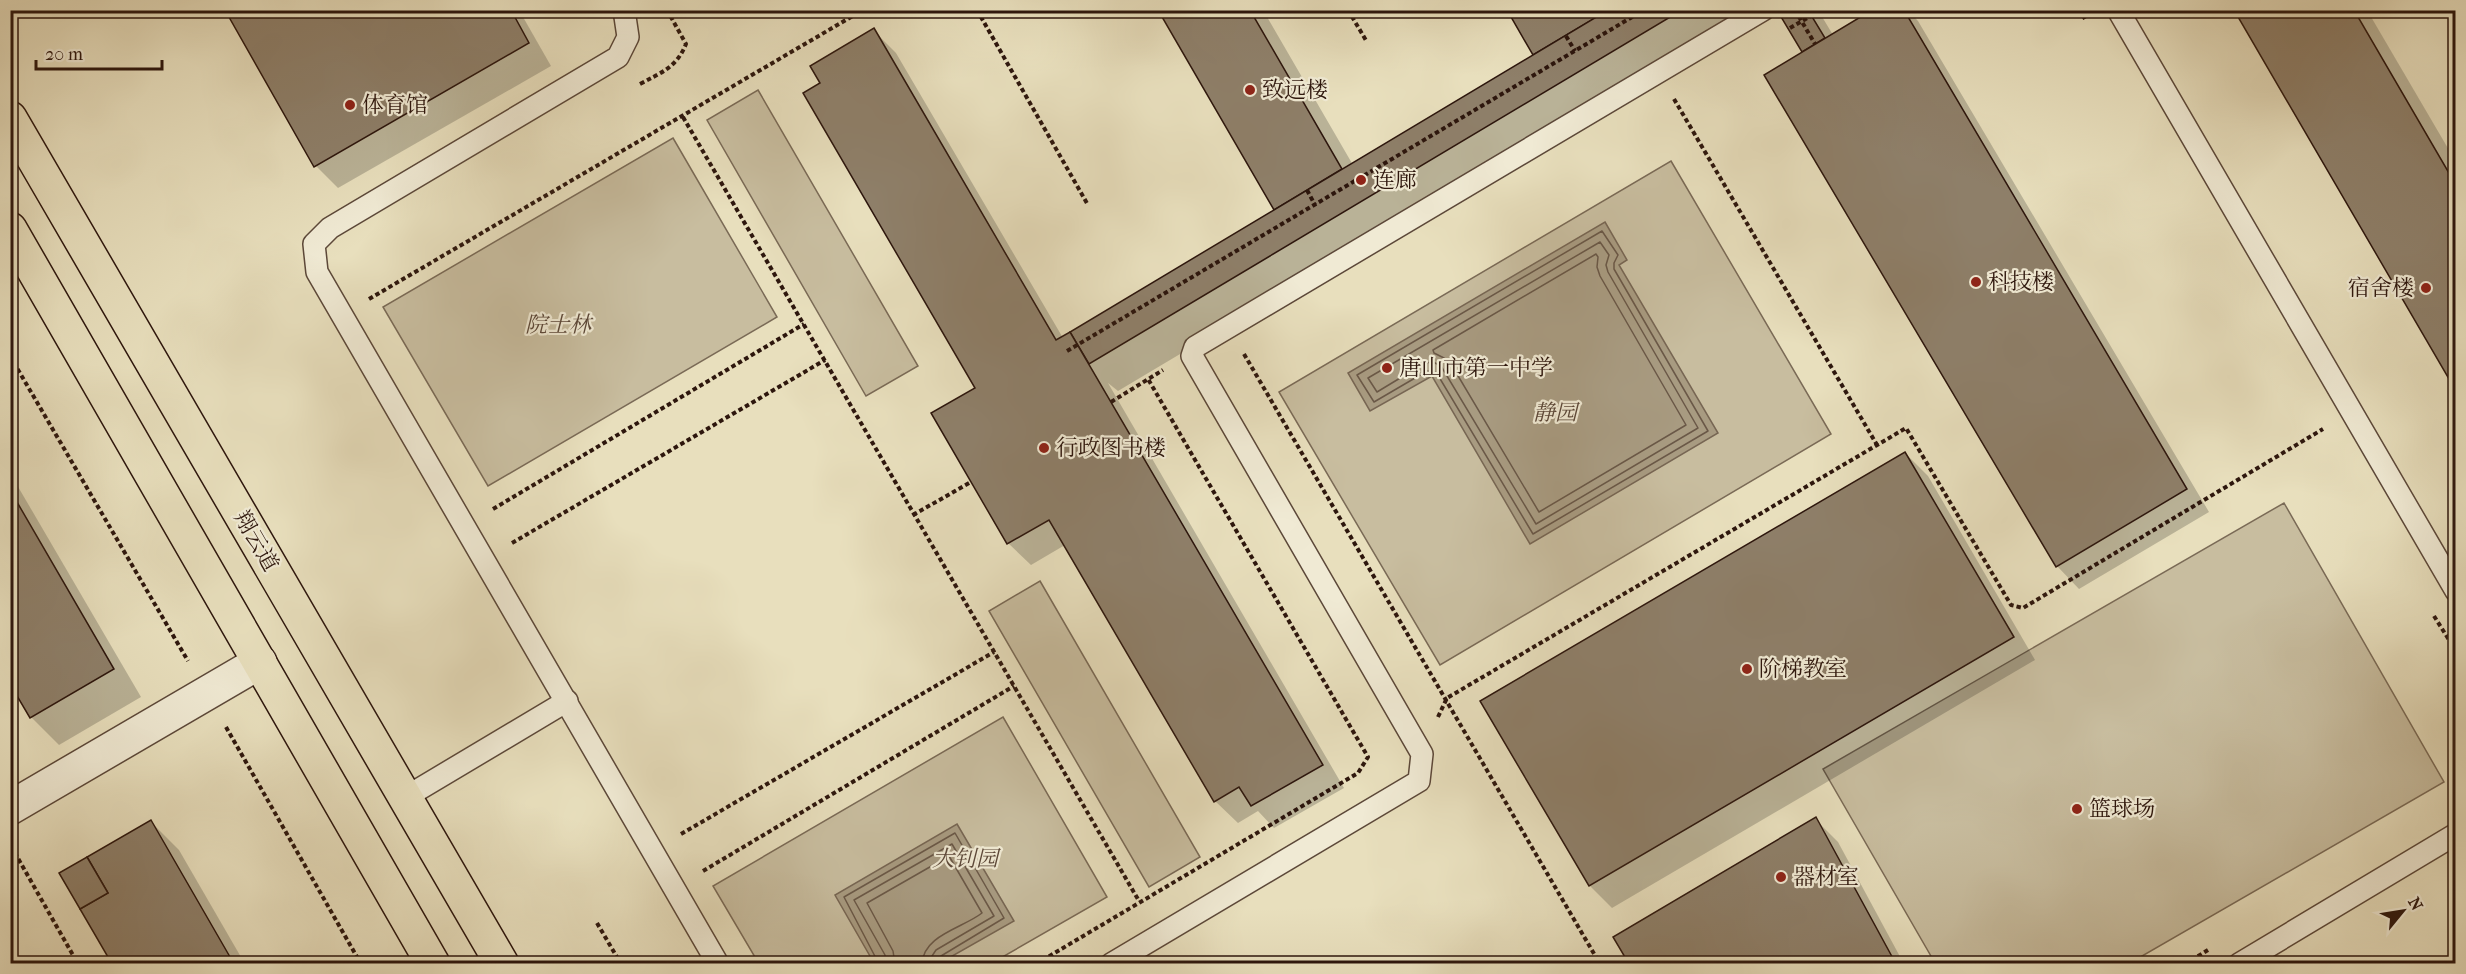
<svg xmlns="http://www.w3.org/2000/svg" width="2466" height="974" font-family="'IM FELL French Canon','Noto Serif SC',serif">
<rect width="100%" height="100%" fill="#e8dfbd"/>
<filter id="stains"><feTurbulence type="fractalNoise" baseFrequency=".00333" numOctaves="4"/><feColorMatrix values="0 0 0 0 .2 0 0 0 0 .09 0 0 0 0 .02 0 0 0 .5 -.17"/></filter>
<radialGradient id="worn" r=".72"><stop offset=".6" stop-color="#630" stop-opacity="0"/><stop offset="1" stop-color="#630" stop-opacity=".3"/></radialGradient>
<g fill="#c8bd9f" stroke="#7a6a56" stroke-width="1.5">
<polygon points="758,90 918,366 866,396 707,120"/>
<polygon points="673,138 777,317 488,486 383,307"/>
<polygon points="1671,161 1831,434 1440,665 1279,392"/>
<polygon points="2284,503 2444,782 2130,963 1935,963 1823,769"/>
<polygon points="1040,581 1200,857 1149,887 989,611"/>
<polygon points="1003,717 1107,897 992,963 759,964 713,886"/>
</g>
<g fill="#a89b81" stroke="#776653" stroke-width="1.5">
<polygon points="1605,222 1627,260 1619,265 1718,433 1530,544 1432,376 1370,411 1348,373"/>
<polygon points="957,824 1014,921 940,963 874,963 835,895"/>
</g>
<g fill="#0003">
<polygon points="226,10 519,10 551,66 338,188 316,166"/>
<polygon points="1160,10 1263,10 1353,165 1536,56 1509,10 1757,10 1118,391 1108,383 1344,788 1274,828 1258,811 1238,823 1215,801 1065,545 1031,565 1008,543 977,389 822,83 873,30 896,53 1063,338 1276,210"/>
<polygon points="1779,10 1818,10 1833,35 1875,10 1908,10 1918,21 2209,512 2079,589 2057,566 1805,52"/>
<polygon points="2236,10 2367,10 2456,162 2456,388"/>
<polygon points="1905,453 1928,476 2035,660 1612,908 1590,886 1482,701"/>
<polygon points="10,473 141,697 59,745 31,717 10,681"/>
<polygon points="1815,819 1838,842 1904,964 1631,964"/>
<polygon points="151,822 179,850 245,964 113,964"/>
</g>
<g fill="none" stroke-linecap="round" stroke-linejoin="round">
<g stroke="#6a5847" stroke-width="1.5">
<polygon points="1602,231 1618,255 1614,263 1614,269 1708,431 1533,534 1436,372 1427,371 1374,402 1357,375"/>
<polygon points="1600,242 1609,255 1606,265 1608,272 1698,428 1536,524 1441,366 1433,362 1425,363 1377,392 1368,378"/>
<polygon points="1596,254 1598,257 1597,267 1600,276 1686,425 1539,512 1451,364 1444,358 1434,353 1433,350"/>
<polyline points="879,964 844,897 955,833 1004,918 941,956 938,964"/>
<polyline points="886,964 885,955 854,900 952,844 994,916 936,950 932,956 931,964"/>
<path d="M895,964L893,951L867,903L949,856L982,913C963,928 923,935 922,964"/>
</g>
</g>
<g fill="#8e7f69" stroke="#2d160d" stroke-width="1.5">
<polygon points="225,10 511,10 529,43 314,167"/>
<polygon points="1158,10 1250,10 1342,169 1274,210"/>
<polygon points="1507,10 1600,10 1602,14 1533,55"/>
<polygon points="1608,10 1682,10 1089,364 1070,332"/>
<polygon points="1777,10 1808,10 1825,38 1802,52"/>
<polygon points="1872,10 1904,10 2187,489 2056,567 1764,75"/>
<polygon points="2234,10 2354,10 2456,185 2456,391"/>
<polygon points="874,28 1056,340 1070,332 1323,765 1251,806 1239,787 1214,802 1049,520 1007,544 931,413 975,388 803,93 820,83 810,66"/>
<polygon points="1905,452 2014,637 1589,886 1480,701"/>
<polygon points="10,490 114,669 30,718 10,684"/>
<polygon points="1816,817 1896,964 1629,964 1613,937"/>
<polygon points="151,820 226,950 234,964 147,964 144,957 133,964 112,964 80,909 108,893 87,857"/>
<polygon points="87,857 108,893 80,909 59,873"/>
</g>
<g fill="none" stroke-linecap="round" stroke-linejoin="round">
<g stroke="#5c4839" stroke-width="24">
<g id="lane">
<polyline points="624,10 628,37 618,57 330,228 314,244 317,272 718,964"/>
<polyline points="2118,10 2456,591"/>
<polyline points="406,797 567,701"/>
<polyline points="1111,964 1419,781 1422,754 1192,356 1195,347 1763,10"/>
<polyline points="2239,964 2456,834"/>
</g>
</g>
<g stroke="#5c4839" stroke-width="36">
<polyline id="street" points="10,808 260,662"/>
</g>
<g stroke="#2d160d" stroke-width="36">
<g id="primary">
<polyline points="10,118 502,964"/>
<polyline points="10,229 433,964"/>
</g>
</g>
<g stroke="#2d160d" stroke-width="4" stroke-dasharray="4.5 3" stroke-linecap="butt">
<polyline points="977,10 1088,205"/>
<polyline points="1348,10 1367,42"/>
<polyline points="2080,10 2085,19"/>
<polyline points="1790,28 1821,10"/>
<polyline points="1566,36 1575,51"/>
<path d="M640,84C662,72 676,68 686,44L667,10"/>
<polyline points="1674,99 1877,445"/>
<polyline points="683,117 1139,901"/>
<polyline points="1307,190 1315,205"/>
<polyline points="369,299 863,10"/>
<polyline points="1067,351 1644,10"/>
<polyline points="1244,354 1600,964"/>
<polyline points="10,356 188,661"/>
<polyline points="1111,402 1163,370"/>
<polyline points="493,509 804,324"/>
<polyline points="913,515 971,482"/>
<polyline points="512,543 825,360"/>
<polyline points="2434,616 2456,651"/>
<polyline points="1438,717 1447,698 1906,428 2011,605 2023,608 2323,429"/>
<polyline points="226,727 361,964"/>
<polyline points="681,834 994,652"/>
<polyline points="11,846 78,964"/>
<polyline points="703,871 1014,686"/>
<polyline points="597,923 621,964"/>
<polyline points="1036,964 1358,773 1368,757 1148,379"/>
<polyline points="2185,964 2208,950"/>
</g>
<use href="#lane" stroke="#f0ead4" stroke-width="21"/>
<use href="#street" stroke="#f0ead4" stroke-width="33"/>
<use href="#primary" stroke="#e8dfbd" stroke-width="33"/>
<polyline stroke="#2d160d" stroke-width="4" stroke-dasharray="4.5 3" stroke-linecap="butt" points="1795,10 1815,44"/>
</g>
<g fill="#8f2418" stroke="#f0ead4" stroke-width="2">
<circle cx="1250" cy="90" r="6"/>
<circle cx="350" cy="105" r="6"/>
<circle cx="1361" cy="180" r="6"/>
<circle cx="1976" cy="282" r="6"/>
<circle cx="2426" cy="288" r="6"/>
<circle cx="1387" cy="368" r="6"/>
<circle cx="1044" cy="448" r="6"/>
<circle cx="1747" cy="669" r="6"/>
<circle cx="2077" cy="809" r="6"/>
<circle cx="1781" cy="877" r="6"/>
</g>
<g text-anchor="middle" dominant-baseline="central" stroke-width="4.5" stroke-linejoin="round" paint-order="stroke">
<g font-size="22" fill="#2d160d" stroke="#f0ead4" text-anchor="start">
<text x="1262" y="90">致远楼</text>
<text x="362" y="105">体育馆</text>
<text x="1373" y="180">连廊</text>
<text x="1988" y="282">科技楼</text>
<text x="2414" y="288" text-anchor="end">宿舍楼</text>
<text x="1399" y="368">唐山市第一中学</text>
<text x="1056" y="448">行政图书楼</text>
<text x="1759" y="669">阶梯教室</text>
<text x="2089" y="809">篮球场</text>
<text x="1793" y="877">器材室</text>
</g>
<g font-size="22" font-style="italic" fill="#5c4839" stroke="#f0ead4">
<text x="558" y="325">院士林</text>
<text x="1555" y="413">静园</text>
<text x="965" y="859">大钊园</text>
</g>
<g font-size="22" fill="#2d160d" stroke="#f0ead4">
<text transform="translate(256 541) rotate(60)">翔云道</text>
</g>
</g>
<rect width="2466" height="974" fill="none" stroke="#e8dfbd" stroke-width="36"/>
<rect x="12" y="12" width="2442" height="950" fill="none" stroke="#2d160d" stroke-width="3"/>
<rect x="18" y="18" width="2430" height="938" fill="none" stroke="#2d160d" stroke-width="1.5"/>
<g transform="translate(2403 911) rotate(60)" stroke="#f0ead4" stroke-width="4.5" paint-order="stroke">
<path d="M0-4.5L10 22L0 15L-10 22Z" fill="#2d160d"/>
<text y="-9" font-size="16" font-weight="bold" text-anchor="middle" fill="#2d160d">N</text>
</g>
<path d="M36 60v9h126v-9" fill="none" stroke="#2d160d" stroke-width="3"/>
<text x="45" y="60" font-size="18" fill="#2d160d" stroke="#f0ead4" stroke-width="4.5" paint-order="stroke">20 m</text>
<rect width="100%" height="100%" filter="url(#stains)"/>
<rect width="100%" height="100%" fill="url(#worn)"/>
</svg>
